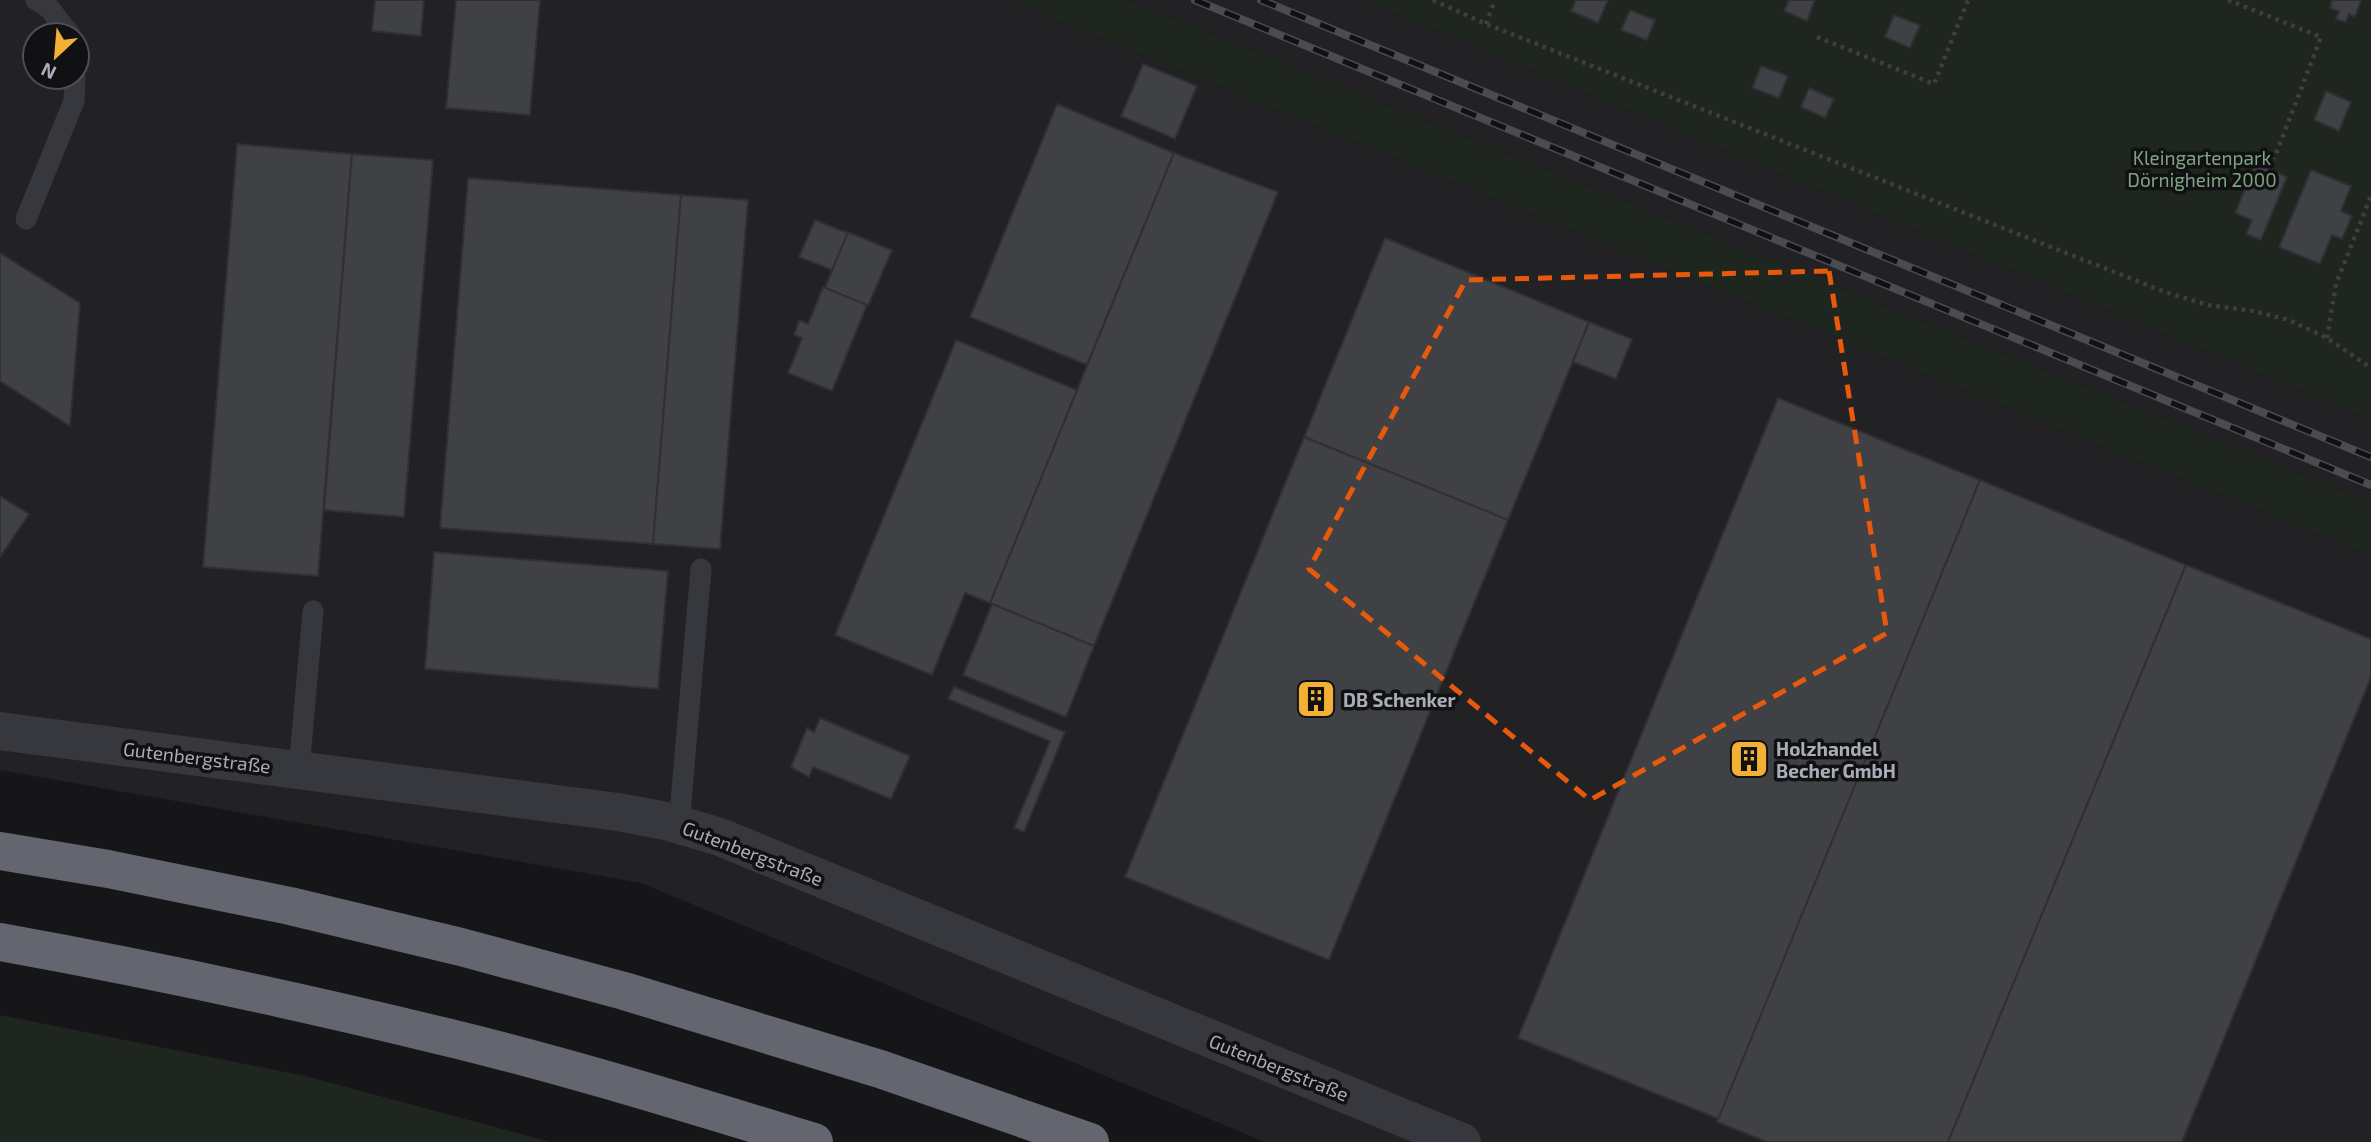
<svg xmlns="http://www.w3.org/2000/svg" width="2371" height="1142" font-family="'Exo 2',sans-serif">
<rect width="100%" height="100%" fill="#161618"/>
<g fill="#222225" fill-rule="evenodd">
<path d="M0,0H1007L2371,556V1142H1265L641,883L0,770ZM35,35H77V77H35Z"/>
<polygon points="1127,0 1361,0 1455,38 2371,420 2371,502"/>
</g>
<g fill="#1e261f">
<polygon points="1007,0 1127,0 2371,502 2371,556"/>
<polygon points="1361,0 2371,0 2371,420 1455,38"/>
<polygon points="0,1015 305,1076 551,1142 0,1142"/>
</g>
<g fill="#404145" stroke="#303034" stroke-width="2">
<polygon points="375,0 424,0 421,36 372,31"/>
<polygon points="456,0 540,0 530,115 446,108"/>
<polygon points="1576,0 1608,0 1598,23 1571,11"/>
<polygon points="1789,0 1815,0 1807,21 1784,11"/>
<polygon points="2332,0 2361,0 2355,17 2349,14 2346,22 2336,19 2339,11 2330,8"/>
<polygon points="1630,10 1655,20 1647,40 1621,30"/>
<polygon points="1894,15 1920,25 1910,48 1885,37"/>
<polygon points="1143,64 1197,86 1175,139 1121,116"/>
<polygon points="1761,66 1788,76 1779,98 1752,88"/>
<polygon points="1809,88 1834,99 1825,118 1801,107"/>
<polygon points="2326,91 2351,102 2339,131 2314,120"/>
<polygon points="1057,104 1174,153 1087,365 970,317"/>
<polygon points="237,144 352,154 318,576 203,567"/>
<polygon points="1174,153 1278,192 1094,646 990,603"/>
<polygon points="352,154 433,160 404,517 324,510"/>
<polygon points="2256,163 2287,177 2261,240 2246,234 2252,220 2235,213"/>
<polygon points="2311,170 2351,186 2341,211 2352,216 2342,239 2332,235 2320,264 2279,247"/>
<polygon points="468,178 681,195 653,544 440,528"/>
<polygon points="681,195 748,200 720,549 653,544"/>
<polygon points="815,220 848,233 832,270 799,257"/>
<polygon points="848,232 892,250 868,306 825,288"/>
<polygon points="1385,238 1589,322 1508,520 1304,437"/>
<polygon points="0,253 80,303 70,426 0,381"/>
<polygon points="823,287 867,305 832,391 788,373 802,338 794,335 799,320 808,324"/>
<polygon points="1589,322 1632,339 1616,379 1573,362"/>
<polygon points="956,340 1077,390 990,603 965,593 932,675 835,635"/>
<polygon points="1778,398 1980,480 1719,1119 1518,1038"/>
<polygon points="1304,437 1508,520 1329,960 1125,877"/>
<polygon points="1980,480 2186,565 1948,1142 1767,1142 1717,1122"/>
<polygon points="0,496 29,514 0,557"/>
<polygon points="434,552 668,571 658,689 425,669"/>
<polygon points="2186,565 2371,639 2371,677 2182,1142 1948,1142"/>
<polygon points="992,604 1094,646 1066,717 963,675"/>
<polygon points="954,687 1065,732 1024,832 1014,828 1050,741 948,699"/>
<polygon points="820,718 910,756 891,799 813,767 809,777 791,767 807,728 814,732"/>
</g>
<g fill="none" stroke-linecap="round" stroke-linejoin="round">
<g stroke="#3d3f44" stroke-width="4.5" stroke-dasharray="3.5 5" stroke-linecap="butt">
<polyline points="1433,0 1486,24 2165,292 2208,305 2253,311 2289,320 2327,338 2371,368"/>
<polyline points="2228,0 2321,37 2274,159"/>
<polyline points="1486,24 1495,0"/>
<polyline points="1817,37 1934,84 1968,0"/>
<polyline points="2327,338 2336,284 2371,196"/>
</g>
<g stroke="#37383d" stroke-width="21">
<polyline points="36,0 50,9 70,35"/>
<polyline points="26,219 74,101 75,77"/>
<polyline points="299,770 313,611"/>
<polyline points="679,825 701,569"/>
</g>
<polyline stroke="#37383d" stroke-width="38" points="0,731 618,812 666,821 720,837 1462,1142"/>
<g stroke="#63666e" stroke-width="38">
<polyline points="0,851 108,869 290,906 461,947 624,991 880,1069 1090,1142"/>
<path d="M0,942C150,969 298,1001 446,1037C570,1067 692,1105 814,1142"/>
</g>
<g stroke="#4a4c52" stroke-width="8">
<g id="rail">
<polyline points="1195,0 2371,485"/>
<polyline points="1261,0 2371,457"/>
</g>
</g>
<use href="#rail" stroke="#111113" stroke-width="5" stroke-dasharray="16" stroke-linecap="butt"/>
</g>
<path fill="none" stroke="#e8590c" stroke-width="5" stroke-dasharray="14 9" stroke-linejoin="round" d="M1829,271L1887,633L1590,800L1309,569L1466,280Z"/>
<defs>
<g id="building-square" transform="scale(2.0125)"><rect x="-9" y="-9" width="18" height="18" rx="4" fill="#f2b134" stroke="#111113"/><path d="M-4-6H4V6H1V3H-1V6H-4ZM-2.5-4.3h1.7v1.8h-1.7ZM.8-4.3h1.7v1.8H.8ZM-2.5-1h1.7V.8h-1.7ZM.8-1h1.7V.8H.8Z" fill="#111"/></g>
</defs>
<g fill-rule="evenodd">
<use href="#building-square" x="1316" y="699"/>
<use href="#building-square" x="1749" y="759"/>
</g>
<g text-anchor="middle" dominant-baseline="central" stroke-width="7" stroke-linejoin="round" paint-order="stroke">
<g font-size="19" fill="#7fa381" stroke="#111113">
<text x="2202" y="157">Kleingartenpark<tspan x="2202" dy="22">Dörnigheim 2000</tspan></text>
</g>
<g font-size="19" font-weight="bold" fill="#a8adb8" stroke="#111113" text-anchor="start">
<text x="1343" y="699">DB Schenker</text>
<text x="1776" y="748">Holzhandel<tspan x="1776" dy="22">Becher GmbH</tspan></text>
</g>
<g font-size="19" fill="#a8adb8" stroke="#111113">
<text transform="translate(197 757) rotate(7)">Gutenbergstraße</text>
<text transform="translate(753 853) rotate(21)">Gutenbergstraße</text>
<text transform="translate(1279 1067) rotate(22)">Gutenbergstraße</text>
</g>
</g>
<g transform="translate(56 56) rotate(206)"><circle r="33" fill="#111113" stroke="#4d4f55" stroke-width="2"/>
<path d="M0-5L12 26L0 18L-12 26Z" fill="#f2b134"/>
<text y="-10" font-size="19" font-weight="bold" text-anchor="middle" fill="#a8adb8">N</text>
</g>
</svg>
